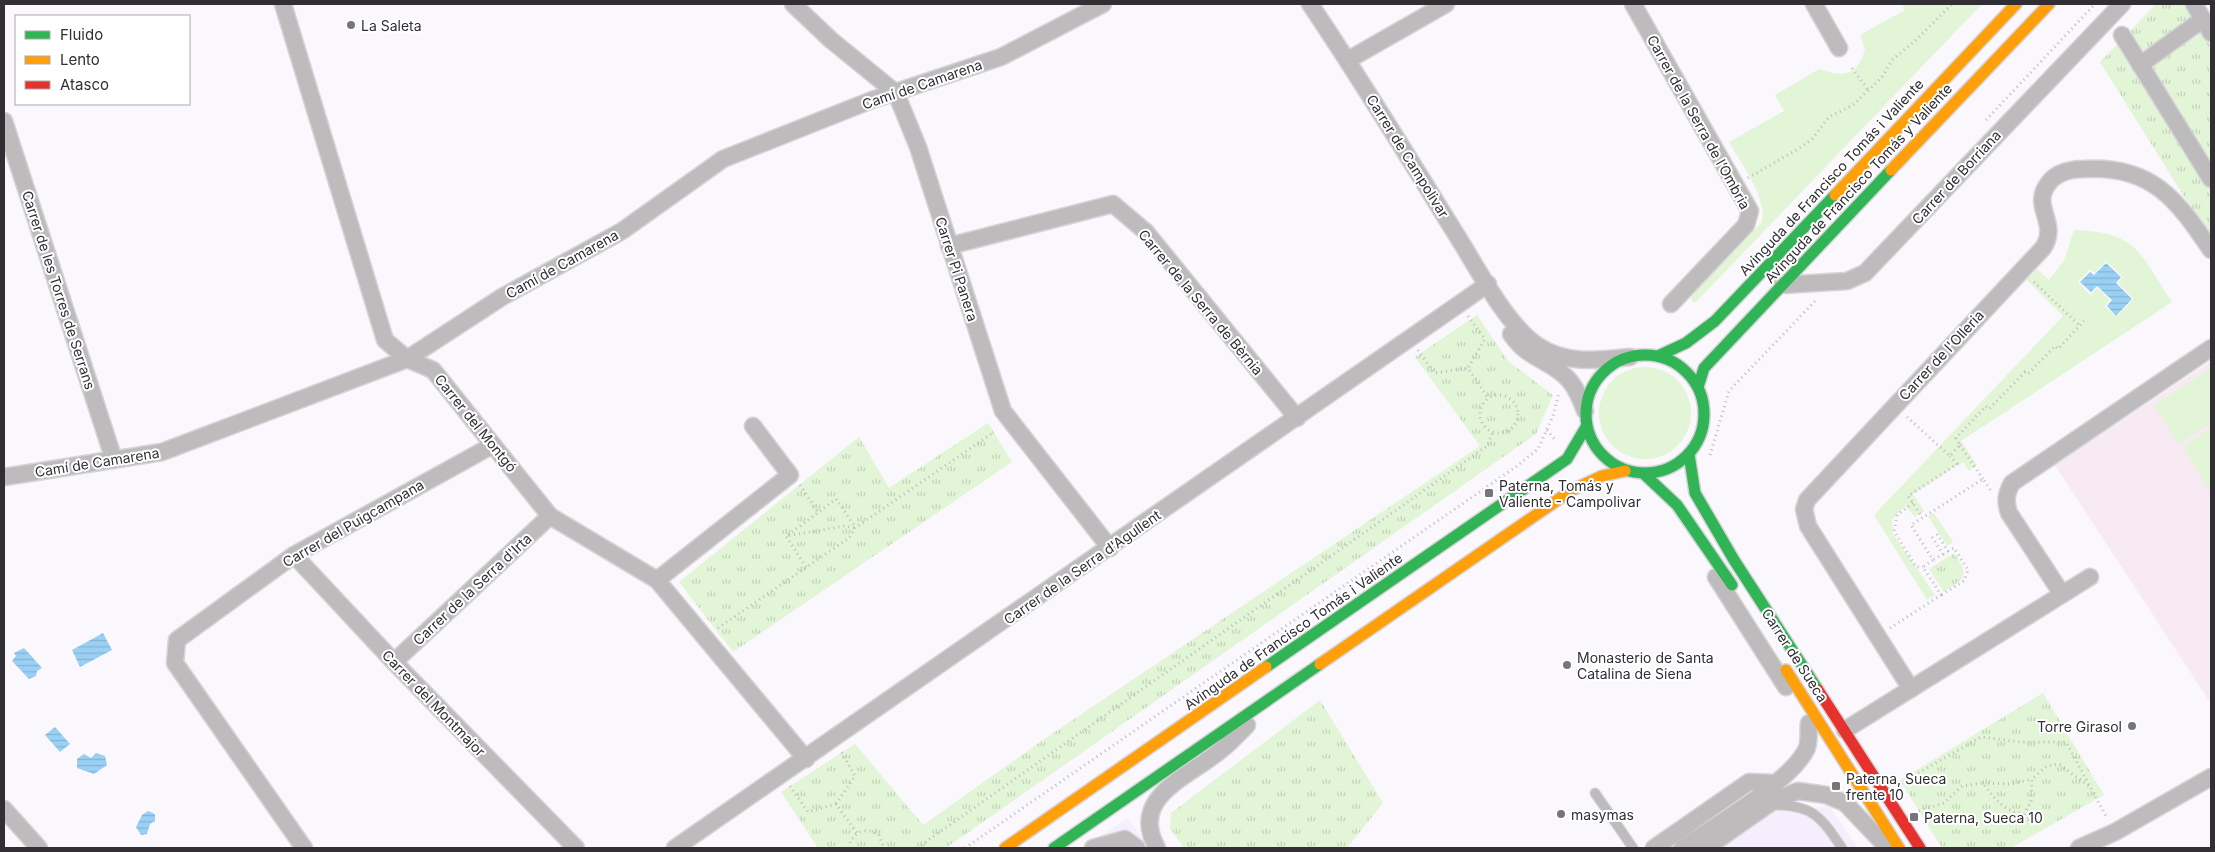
<svg xmlns="http://www.w3.org/2000/svg" width="2215" height="852" font-family="Inter,sans-serif">
<defs>
<pattern id="park-tufts" width="24" height="20" patternUnits="userSpaceOnUse" patternTransform="scale(1.25)"><rect width="24" height="20" fill="#e2f5d7"/><path d="M3 7l-1-3M5 7V3M7 7l1-3M15 17l-1-3M17 17v-4M19 17l1-3" fill="none" stroke="#c2d2b9"/></pattern>
<pattern id="water-rules" width="6" height="5" patternUnits="userSpaceOnUse" patternTransform="scale(1.25)"><rect width="6" height="5" fill="#99d0f4"/><path d="M0 2.5h6" fill="none" stroke="#84b3d2"/></pattern>
</defs>
<rect width="100%" height="100%" fill="#faf7fd"/>
<g fill="#f6eefd">
<polygon points="1829,806 1858,848 1719,848 1773,811"/>
<polygon points="1128,818 1149,848 1082,848"/>
</g>
<polygon fill="#f8eaf2" points="2211,361 2211,701 2210,702 2055,465"/>
<g fill="#e2f5d7" fill-rule="evenodd">
<path d="M1902,4H1982L1695,303L1692,301L1691,298L1695,291L1761,223C1770,201 1740,162 1729,142L1784,111L1775,95L1819,69C1843,78 1858,76 1865,49L1860,35L1905,10Z"/>
<path d="M2074,230C2138,232 2139,253 2172,302L1961,441L1977,465L1969,471L1963,462L1913,494L1924,511L1915,517L1905,506L1892,520L1893,534L1935,595L1927,600L1874,515L2063,316L2027,280L2037,269L2049,280L2065,259ZM2106,261L2123,277L2118,283L2134,299L2116,317L2105,306L2110,300L2097,288L2090,295L2078,282L2090,269L2095,273Z"/>
<circle cx="1645" cy="413" r="46"/>
<polygon points="2211,368 2211,423 2179,444 2154,405"/>
<polygon points="2211,428 2211,492 2182,447"/>
<polygon points="1934,513 1953,542 1947,546 1928,516"/>
</g>
<g fill="url(#park-tufts)">
<polygon points="2156,4 2187,4 2211,46 2211,235 2185,198 2100,62"/>
<polygon points="1477,315 1509,362 1553,395 1536,434 946,848 818,848 781,792 855,744 923,825 1043,740 1480,446 1415,357"/>
<polygon points="988,423 1012,462 733,652 679,582 859,437 889,488"/>
<path d="M1954,553C1970,577 1966,577 1944,592L1929,569Z"/>
<polygon points="2043,693 2104,795 2011,848 1942,848 1900,780"/>
<polygon points="1320,700 1383,803 1347,848 1184,848 1170,828 1171,813"/>
</g>
<g fill="url(#water-rules)">
<polygon points="2106,263 2121,277 2116,283 2132,299 2116,316 2107,306 2112,300 2097,286 2091,292 2080,282 2090,272 2094,275"/>
<polygon points="103,633 112,650 80,667 72,650"/>
<polygon points="24,648 42,668 37,671 36,676 29,679 12,661 16,656 14,653"/>
<polygon points="55,727 70,744 60,752 45,735"/>
<polygon points="96,753 105,756 107,765 94,774 77,768 77,759 84,754 91,758"/>
<polygon points="148,811 155,814 155,821 150,824 147,834 141,835 136,827 142,815"/>
</g>
<g fill="none" stroke-linecap="round" stroke-linejoin="round">
<g stroke="#d6d4d8" stroke-width="11">
<g id="lane">
<polyline points="1595,793 1633,848"/>
<path d="M1774,805C1813,805 1821,817 1842,848"/>
</g>
</g>
<g stroke="#d6d4d8" stroke-width="19">
<g id="street">
<polyline points="283,4 385,340 407,359 433,370 550,516 657,580 806,759"/>
<polyline points="793,4 831,40 896,93 918,147 1003,411 1110,548"/>
<path d="M1310,4C1360,78 1407,155 1454,231C1476,265 1505,324 1538,346C1567,365 1598,360 1630,357"/>
<polyline points="1633,4 1750,211 1746,225 1671,304"/>
<polyline points="1814,4 1839,48"/>
<polyline points="2194,4 2211,33"/>
<polyline points="2122,35 2211,179"/>
<polyline points="1348,60 1446,4"/>
<polyline points="2140,65 2203,19"/>
<polyline points="4,121 114,460"/>
<polyline points="949,246 1113,204 1146,232 1297,418"/>
<polyline points="1782,285 1847,281 1865,273 2122,4"/>
<path d="M1511,334C1528,360 1552,360 1569,380C1577,389 1581,400 1585,411"/>
<polyline points="4,477 162,452 407,359 502,297 622,231 723,159 872,100 1001,57 1103,4"/>
<polyline points="294,555 394,662 576,848"/>
<polyline points="1716,577 1786,687"/>
<polyline points="657,580 790,475 753,426"/>
<path d="M2062,594L2009,513C2005,501 2006,494 2012,483L2211,348"/>
<polyline points="394,662 550,516"/>
<path d="M1911,689L1808,526L1804,509L1807,500L2043,248C2059,224 2033,208 2046,187C2054,172 2070,169 2085,169C2152,165 2177,200 2211,250"/>
<polyline points="1845,730 2090,577"/>
<polyline points="4,809 39,848"/>
<polyline points="304,848 175,663 177,640 294,555 493,445"/>
<polyline points="675,848 1488,284"/>
<polyline points="1093,848 1125,839 1137,848"/>
<path d="M1157,848C1128,796 1190,777 1222,749C1231,742 1239,733 1247,725"/>
<polyline points="1654,848 1749,782 1775,783"/>
<path d="M1682,848C1714,826 1789,783 1806,750C1810,743 1808,731 1809,723"/>
<polyline points="1706,848 1775,800 1798,791 1826,795 1845,803 1886,846"/>
<polyline points="2079,848 2115,832 2211,777"/>
</g>
</g>
<g stroke="#d6d4d8" stroke-width="14">
<g id="fast">
<circle cx="1645" cy="414" r="59"/>
<polyline points="1658,356 1686,343 1715,321 1835,195"/>
<polyline points="1698,387 1704,368 1891,170"/>
<polyline points="1689,454 1695,493 1734,560 1818,690"/>
<polyline points="1644,474 1677,505 1732,585"/>
<polyline points="1266,667 1567,459 1586,427"/>
<polyline points="1054,848 1320,664"/>
</g>
</g>
<g stroke="#d6d4d8" stroke-width="14">
<g id="slow">
<polyline points="1891,170 2049,4"/>
<polyline points="1835,195 2016,4"/>
<polyline points="1320,664 1572,490 1602,476 1625,471"/>
<polyline points="1786,670 1899,848"/>
<polyline points="1005,848 1266,667"/>
</g>
</g>
<g stroke="#d6d4d8" stroke-width="14">
<polyline id="jam" points="1818,690 1920,848"/>
</g>
<g stroke="#bebbbe" stroke-width="3" stroke-dasharray="1 4" stroke-linecap="butt">
<polyline points="1852,68 1868,90"/>
<polyline points="1986,120 2095,4"/>
<polyline points="1748,178 1803,146 1812,139 1829,117 1853,105 1882,77 1892,60 1915,41 1952,4"/>
<polyline points="2034,282 2080,326"/>
<polyline points="1468,316 1485,339 1468,368 1488,398"/>
<polyline points="1418,350 1434,373 1468,368"/>
<circle cx="1499" cy="414" r="19"/>
<polyline points="1907,417 1950,456 1960,445 1956,438 1986,406 1989,409 2025,372 2028,374 2055,346 2058,349 2084,321"/>
<polyline points="1547,430 1556,441"/>
<polyline points="1960,445 1983,479"/>
<polyline points="1710,455 1729,391 1817,299"/>
<polyline points="800,485 818,512"/>
<polyline points="1913,503 1897,515 1894,531 1916,567 1923,567"/>
<polyline points="1920,514 1908,496 1957,464 1950,456"/>
<polyline points="1937,534 1948,551 1954,548 1968,570 1964,581 1941,595"/>
<polyline points="788,535 836,499 855,527"/>
<polyline points="1932,537 1943,554 1933,560"/>
<polyline points="806,567 786,536 845,526 855,528"/>
<polyline points="718,628 849,538 855,528 994,432"/>
<polyline points="1890,628 1941,595 1923,567 1933,560 1911,525 1983,479 1991,491"/>
<polyline points="1901,783 1981,737 2021,742 2066,742 2107,818"/>
<polyline points="1983,783 2012,784 2032,779"/>
<polyline points="790,786 808,812 836,804 857,833"/>
<polyline points="836,804 855,776 841,751"/>
<path d="M1919,811L1944,803L1962,786L1983,783C1995,799 2003,811 2024,814L2031,802L2032,779L2047,766L2059,764L2090,787"/>
<path d="M849,848C851,832 866,826 879,835L884,848"/>
<polyline points="917,848 1487,446 1493,432"/>
<polyline points="965,848 1517,466 1538,449 1553,416 1559,393"/>
</g>
<use href="#lane" stroke="#bebbbd" stroke-width="9"/>
<use href="#street" stroke="#bebbbd" stroke-width="16"/>
<use href="#fast" stroke="#30b455" stroke-width="11"/>
<use href="#slow" stroke="#ff9f0a" stroke-width="11"/>
<use href="#jam" stroke="#e5322d" stroke-width="11"/>
</g>
<g fill="#77747a" stroke="#fff" stroke-width="2">
<circle cx="351" cy="25" r="5"/>
<rect x="1484" y="488" width="10" height="10" rx="2.5"/>
<circle cx="1567" cy="665" r="5"/>
<circle cx="2132" cy="726" r="5"/>
<rect x="1831" y="781" width="10" height="10" rx="2.5"/>
<circle cx="1561" cy="814" r="5"/>
<rect x="1909" y="812" width="10" height="10" rx="2.5"/>
</g>
<g text-anchor="middle" dominant-baseline="central" stroke-width="4" stroke-linejoin="round" paint-order="stroke">
<g font-size="14" fill="#312e34" stroke="#fff" text-anchor="start">
<text x="361" y="25">La Saleta</text>
<text x="1499" y="485">Paterna, Tomás y<tspan x="1499" dy="16">Valiente - Campolivar</tspan></text>
<text x="1577" y="657">Monasterio de Santa<tspan x="1577" dy="16">Catalina de Siena</tspan></text>
<text x="2122" y="726" text-anchor="end">Torre Girasol</text>
<text x="1846" y="778">Paterna, Sueca<tspan x="1846" dy="16">frente 10</tspan></text>
<text x="1571" y="814">masymas</text>
<text x="1924" y="817">Paterna, Sueca 10</text>
</g>
<g font-size="14" fill="#312e34" stroke="#fff">
<text transform="translate(922 84) rotate(-19)">Camí de Camarena</text>
<text transform="translate(1699 122) rotate(61)">Carrer de la Serra de l’Ombria</text>
<text transform="translate(1408 156) rotate(58)">Carrer de Campolivar</text>
<text transform="translate(1831 177) rotate(-47)">Avinguda de Francisco Tomás i Valiente</text>
<text transform="translate(1956 177) rotate(-47)">Carrer de Borriana</text>
<text transform="translate(1858 183) rotate(-47)">Avinguda de Francisco Tomás y Valiente</text>
<text transform="translate(562 264) rotate(-29)">Camí de Camarena</text>
<text transform="translate(957 269) rotate(72)">Carrer Pi Panera</text>
<text transform="translate(59 290) rotate(72)">Carrer de les Torres de Serrans</text>
<text transform="translate(1201 302) rotate(50)">Carrer de la Serra de Bèrnia</text>
<text transform="translate(1941 355) rotate(-47)">Carrer de l'Olleria</text>
<text transform="translate(476 423) rotate(51)">Carrer del Montgó</text>
<text transform="translate(97 462) rotate(-9)">Camí de Camarena</text>
<text transform="translate(353 523) rotate(-30)">Carrer del Puigcampana</text>
<text transform="translate(1082 567) rotate(-35)">Carrer de la Serra d'Agullent</text>
<text transform="translate(472 589) rotate(-43)">Carrer de la Serra d'Irta</text>
<text transform="translate(1293 631) rotate(-35)">Avinguda de Francisco Tomás i Valiente</text>
<text transform="translate(1795 655) rotate(57)">Carrer de Sueca</text>
<text transform="translate(434 703) rotate(46)">Carrer del Montmajor</text>
</g>
</g>
<rect width="2215" height="852" fill="none" stroke="#312e34" stroke-width="10"/>
<rect x="15" y="15" width="175" height="90" fill="#ffffff" stroke="#adabae"/>
<rect x="25" y="31" width="25" height="8" fill="#30b455" stroke="#adabae"/>
<text x="60" y="40" font-size="15" fill="#312e34">Fluido</text>
<rect x="25" y="56" width="25" height="8" fill="#ff9f0a" stroke="#adabae"/>
<text x="60" y="65" font-size="15" fill="#312e34">Lento</text>
<rect x="25" y="81" width="25" height="8" fill="#e5322d" stroke="#adabae"/>
<text x="60" y="90" font-size="15" fill="#312e34">Atasco</text>
</svg>
